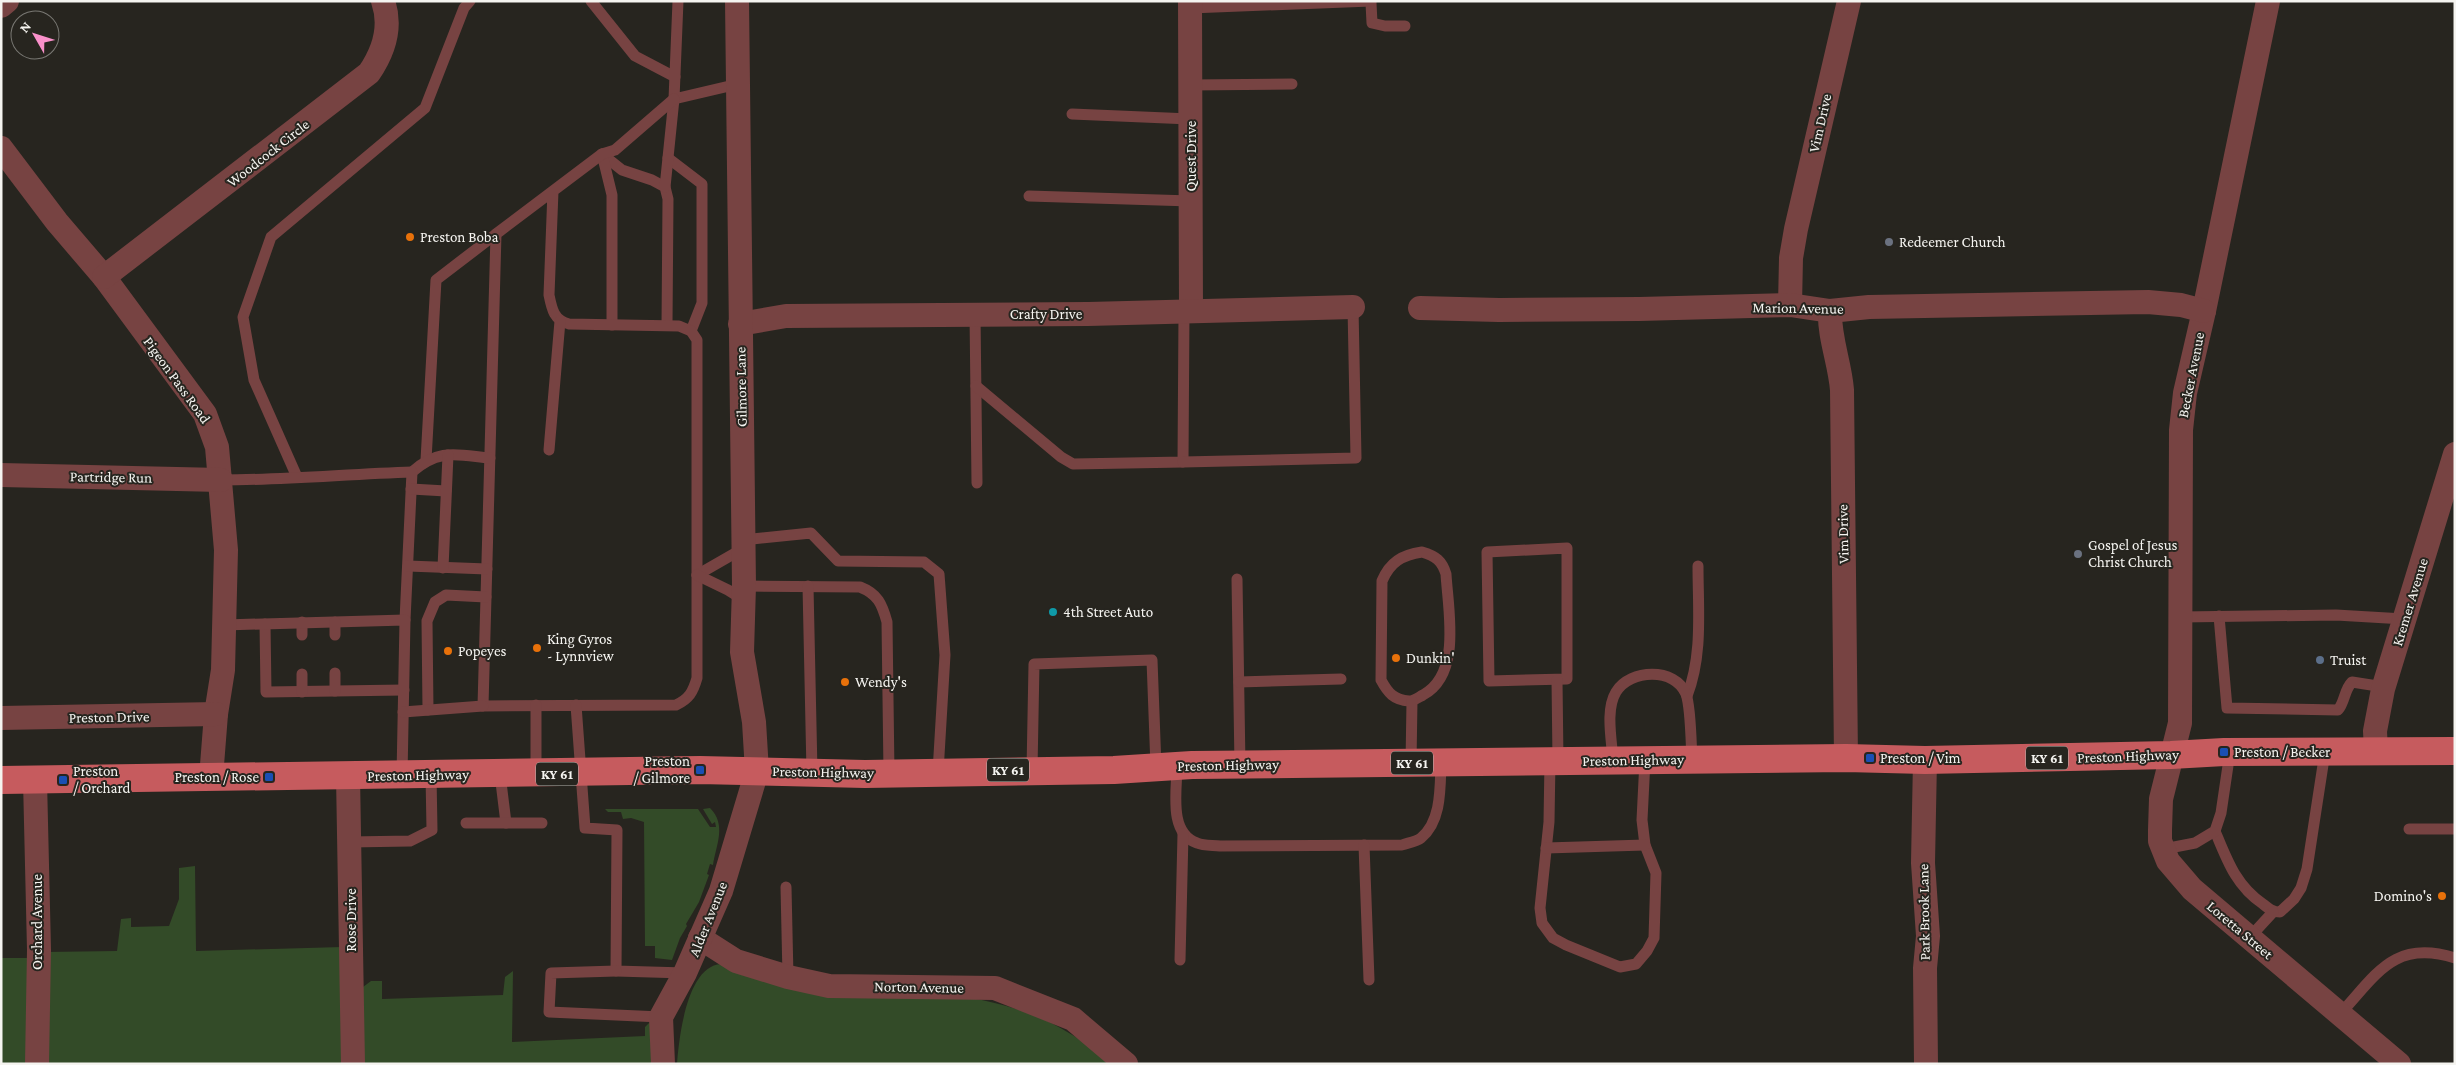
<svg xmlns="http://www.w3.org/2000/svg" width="2456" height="1065" font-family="'Crimson Pro',serif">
<rect width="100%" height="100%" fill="#27251f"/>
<g fill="#334b28">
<path d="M710,808C727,825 716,845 713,865L710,864L707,874L709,875L699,902L686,924L687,926L680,938L672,960L655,958V946H645L644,822L631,818L623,819L621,812H608L605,809H698L710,827H716L715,822L712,824L703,809Z"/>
<polygon points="195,866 196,951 342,947 344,1064 45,1064 46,952 117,951 121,919 131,918 131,927 169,926 179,899 179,868"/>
<polygon points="1,958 27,958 28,1064 1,1064"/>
<path d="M721,964L971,998C1005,1004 1039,1014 1069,1033C1084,1041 1096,1053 1109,1064H677C679,1037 687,966 721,964Z"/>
<polygon points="513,971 512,1042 645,1036 645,1027 651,1021 657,1064 360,1064 363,987 371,981 382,981 382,999 503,995 505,977"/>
</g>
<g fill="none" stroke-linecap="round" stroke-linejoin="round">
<g stroke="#774342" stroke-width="11">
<polyline points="591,1 635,56 675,77"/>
<polyline points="678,1 674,99 738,84"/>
<polyline points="1371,3 1372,23 1385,26 1405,26"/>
<polyline points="1190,8 1371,1"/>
<polyline points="1190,85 1292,84"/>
<polyline points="1072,114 1190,119"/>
<polyline points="602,154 622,170 652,180 665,187 668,199 667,325"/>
<polyline points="602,154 612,195 612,325"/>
<polyline points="668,158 702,184 702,303 691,331"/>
<polyline points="665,187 674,99"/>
<path d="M553,191L549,295C552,310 554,320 569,324L679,326L691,331L697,340V678C693,692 689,699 676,705L483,706L496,234L602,154L615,150L674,99"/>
<polyline points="1029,196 1191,201"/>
<polyline points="975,314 977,483"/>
<polyline points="976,386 1061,457 1073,464 1183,462 1184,312"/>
<polyline points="549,450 560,321"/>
<polyline points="426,460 436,280 496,234"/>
<polyline points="1183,462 1356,458 1353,307"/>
<path d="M412,472C439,448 457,455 490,458"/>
<polyline points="297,477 254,380 243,317 271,237 425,108 464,8 470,1"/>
<path d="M221,480C284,480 348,474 412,472L405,620"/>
<polyline points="411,489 446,491"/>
<polyline points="743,540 811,533 838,561 924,562 939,574 945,655 938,772"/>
<polygon points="1567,548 1567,679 1489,681 1487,552"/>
<path d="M1422,552C1436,556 1442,561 1446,574C1448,610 1462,674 1423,695C1419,697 1414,701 1409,701C1394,700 1388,693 1381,680L1382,581C1390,562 1402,555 1422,552Z"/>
<polyline points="408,566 487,569"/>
<polyline points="443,568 448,455"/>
<polyline points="697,575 744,548"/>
<polyline points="697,575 728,590 744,600"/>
<polyline points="1237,579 1240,765"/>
<path d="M744,586L860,587C878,594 882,604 887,622L889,773"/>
<polyline points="808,586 812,772"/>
<path d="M2219,616L2227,708L2338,710C2345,702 2344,690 2352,682L2384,687"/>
<polyline points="2181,617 2336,615 2404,619"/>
<polyline points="302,622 302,635"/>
<polyline points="265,624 266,692 404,690"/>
<polyline points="224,625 405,620 402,776"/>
<polyline points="335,635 335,622"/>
<polyline points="335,673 335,691"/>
<polyline points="1557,680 1558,761"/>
<polyline points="1239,682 1341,679"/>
<polyline points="302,692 302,674"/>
<path d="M1687,696C1703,655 1698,610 1698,566"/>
<polyline points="576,705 585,828 617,830 616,971 685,973"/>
<polyline points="428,710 427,621 435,602 446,595 486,597"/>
<polyline points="403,712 483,706"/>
<polyline points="1550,761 1549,822 1540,908 1542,923 1553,938 1566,945 1620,967 1636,964 1647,951 1654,938 1656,873 1645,845 1642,820 1645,760"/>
<path d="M1613,761C1612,741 1605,710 1616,692C1630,669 1675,667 1686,694C1691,708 1691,744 1692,760"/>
<polyline points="1411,763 1412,701"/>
<path d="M1177,766C1177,790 1168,833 1197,843C1204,846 1213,845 1220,846L1402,845C1407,843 1416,842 1421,838C1442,821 1440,787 1441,762"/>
<polyline points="1032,770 1034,664 1152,660 1156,767"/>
<polyline points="536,773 536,705"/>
<polyline points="500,774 506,823"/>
<polyline points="466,823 542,823"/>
<polyline points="2409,829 2455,829"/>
<path d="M2215,831C2227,860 2236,886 2263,904C2269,909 2273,912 2280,912L2294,899L2301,888L2307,869L2325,752"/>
<polyline points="350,842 410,841 432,830 431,775"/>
<polyline points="1364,845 1369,980"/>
<polyline points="1546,848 1645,845"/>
<polyline points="2164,849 2195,843 2215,831 2221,813 2230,752"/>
<polyline points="786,887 788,977"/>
<polyline points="2250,937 2273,912"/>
<polyline points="1180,960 1183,834"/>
<polyline points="616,971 551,973 549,1012 661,1017"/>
<path d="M2340,1014C2377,974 2394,939 2455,958"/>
</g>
<g stroke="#774342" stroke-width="24">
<polyline points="1190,1 1191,311"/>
<polyline points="2268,1 2204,311 2185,393 2181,430 2180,723 2161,799 2160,830 2160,841 2168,861 2192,889 2399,1064"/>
<polyline points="1,6 7,1"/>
<polyline points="1,148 57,222 104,277 205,414 217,447 226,550 223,670 216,714 211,778"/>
<path d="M104,277L369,73C384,51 392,27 383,1"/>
<polyline points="1790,305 1791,258 1796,229 1849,1"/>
<polyline points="1420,308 1499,310 1639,309 1790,305 1830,311 1869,307 2148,302 2181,305 2204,311"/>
<path d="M1830,311C1829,338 1840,363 1842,390L1846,758"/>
<polyline points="740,324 786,316 1088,314 1353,307"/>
<polyline points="1,475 221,480"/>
<polyline points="1,718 216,714"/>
<polyline points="2376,751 2375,731 2383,689 2455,454"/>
<polyline points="1925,760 1923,863 1928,936 1925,968 1926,1064"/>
<polyline points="348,776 353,1064"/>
<polyline points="35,780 39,950 37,1064"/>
<polyline points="700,938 736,961 788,977 829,986 995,988 1073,1019 1126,1064"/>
<polyline points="663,1064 661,1017 685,973 721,891 757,771 754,722 742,652 744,586 737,1"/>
</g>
<polyline stroke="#c65b5e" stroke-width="28" points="1,780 700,770 865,774 1114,770 1192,765 1846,758 1925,760 2171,755 2224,752 2455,751"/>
</g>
<g fill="#e8710a" stroke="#27251f" stroke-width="2">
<circle cx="410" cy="237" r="5"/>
<circle cx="537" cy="648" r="5"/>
<circle cx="448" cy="651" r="5"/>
<circle cx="1396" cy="658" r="5"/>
<circle cx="845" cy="682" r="5"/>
<circle cx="2442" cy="896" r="5"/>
</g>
<g fill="#6b7280" stroke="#27251f" stroke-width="2">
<circle cx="1889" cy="242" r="5"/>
<circle cx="2078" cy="554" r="5"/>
</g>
<circle fill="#0f9aa8" stroke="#27251f" stroke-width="2" cx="1053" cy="612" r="5"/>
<circle fill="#5c6f8a" stroke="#27251f" stroke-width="2" cx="2320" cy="660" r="5"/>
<g fill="#1a4fb4" stroke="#27251f" stroke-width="2">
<rect x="2219" y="747" width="10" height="10" rx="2.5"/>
<rect x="1865" y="753" width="10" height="10" rx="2.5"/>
<rect x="695" y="765" width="10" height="10" rx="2.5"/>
<rect x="264" y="772" width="10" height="10" rx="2.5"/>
<rect x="58" y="775" width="10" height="10" rx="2.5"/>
</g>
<g text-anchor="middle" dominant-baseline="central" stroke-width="4" stroke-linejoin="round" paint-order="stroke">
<g fill="#27251f" stroke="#b7b6b1" stroke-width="1">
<rect x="2026" y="746.5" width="42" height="23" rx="4"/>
<rect x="1391" y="751.5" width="42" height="23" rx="4"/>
<rect x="987" y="758.5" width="42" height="23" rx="4"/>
<rect x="536" y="762.5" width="42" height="23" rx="4"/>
</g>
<g font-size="14" font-weight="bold" fill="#f5f4f0">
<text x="2047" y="758">KY 61</text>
<text x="1412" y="763">KY 61</text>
<text x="1008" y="770">KY 61</text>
<text x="557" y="774">KY 61</text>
</g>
<g font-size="15" fill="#f5f4f0" stroke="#27251f">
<text transform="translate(1820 123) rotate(-77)">Vim Drive</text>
<text transform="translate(268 153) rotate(-38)">Woodcock Circle</text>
<text transform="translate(1191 156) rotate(-90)">Quest Drive</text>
<text transform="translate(1798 308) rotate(1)">Marion Avenue</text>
<text x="1046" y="314">Crafty Drive</text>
<text transform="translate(2191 375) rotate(-79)">Becker Avenue</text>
<text transform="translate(177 380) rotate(54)">Pigeon Pass Road</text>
<text transform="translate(741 387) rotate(-91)">Gilmore Lane</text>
<text transform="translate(111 477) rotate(1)">Partridge Run</text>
<text transform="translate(1843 534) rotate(-91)">Vim Drive</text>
<text transform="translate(2410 602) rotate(-73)">Kremer Avenue</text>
<text transform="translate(109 717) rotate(-1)">Preston Drive</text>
<text transform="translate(2128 756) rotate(-2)">Preston Highway</text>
<text transform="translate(1633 760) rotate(-1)">Preston Highway</text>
<text transform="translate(1228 765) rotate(-1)">Preston Highway</text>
<text transform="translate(823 772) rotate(1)">Preston Highway</text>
<text transform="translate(418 775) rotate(-1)">Preston Highway</text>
<text transform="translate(1924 912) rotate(-91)">Park Brook Lane</text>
<text transform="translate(708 919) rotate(-68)">Alder Avenue</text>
<text transform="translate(351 920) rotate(-90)">Rose Drive</text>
<text transform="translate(37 922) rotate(-90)">Orchard Avenue</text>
<text transform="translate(2240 930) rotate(40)">Loretta Street</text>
<text transform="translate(919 987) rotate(1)">Norton Avenue</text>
</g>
<g font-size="15" fill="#f5f4f0" stroke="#27251f" text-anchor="start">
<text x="420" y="237">Preston Boba</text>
<text x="1899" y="242">Redeemer Church</text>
<text x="2088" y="545">Gospel of Jesus<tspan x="2088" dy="17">Christ Church</tspan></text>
<text x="1063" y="612">4th Street Auto</text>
<text x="547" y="639">King Gyros<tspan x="547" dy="17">- Lynnview</tspan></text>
<text x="458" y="651">Popeyes</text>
<text x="1406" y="658">Dunkin'</text>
<text x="2330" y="660">Truist</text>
<text x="855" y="682">Wendy's</text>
<text x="2234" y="752">Preston / Becker</text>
<text x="1880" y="758">Preston / Vim</text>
<text x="690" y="761" text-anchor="end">Preston<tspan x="690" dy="17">/ Gilmore</tspan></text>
<text x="73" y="771">Preston<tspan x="73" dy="17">/ Orchard</tspan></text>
<text x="259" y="777" text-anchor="end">Preston / Rose</text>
<text x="2432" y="896" text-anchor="end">Domino's</text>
</g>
</g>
<rect width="2456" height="1065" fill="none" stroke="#f5f4f0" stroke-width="5"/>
<g transform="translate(35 35) rotate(309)"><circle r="24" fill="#27251f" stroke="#797873"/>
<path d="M0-4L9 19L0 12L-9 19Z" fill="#f990ca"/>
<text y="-8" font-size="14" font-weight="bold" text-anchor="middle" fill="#f5f4f0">N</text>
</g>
</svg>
